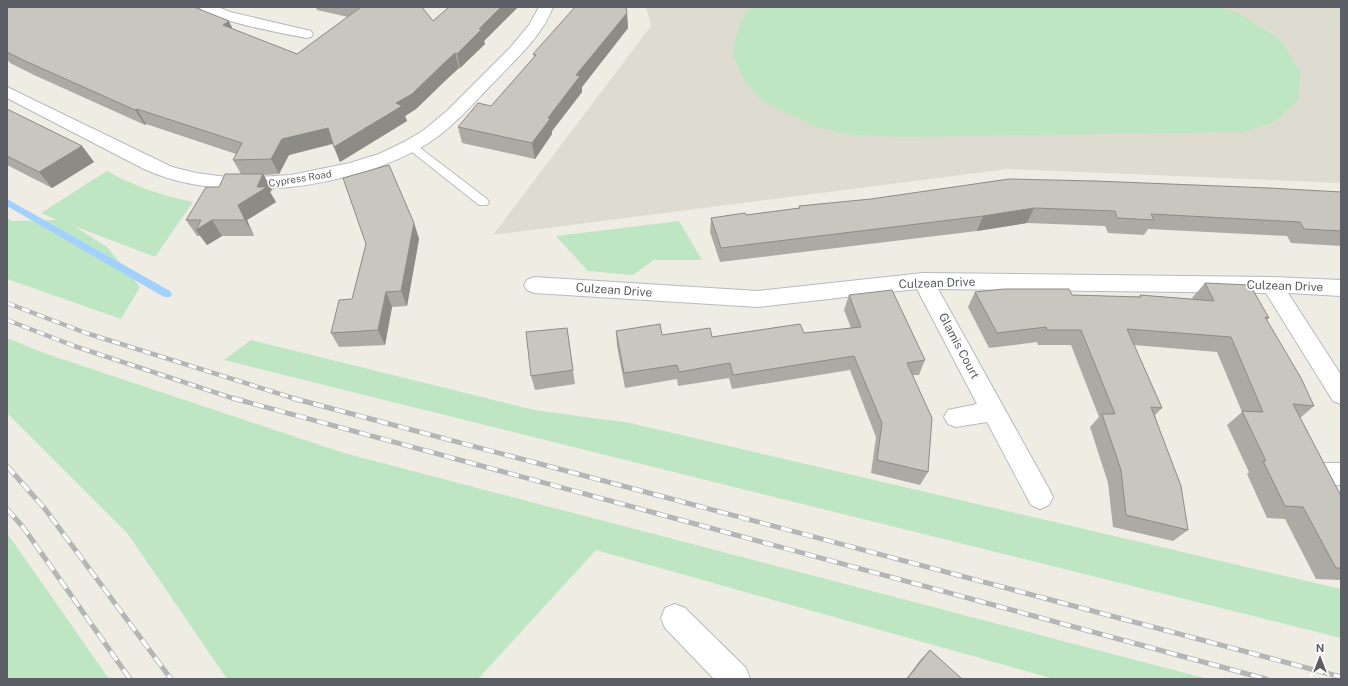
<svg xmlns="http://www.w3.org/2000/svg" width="1348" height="686" font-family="'Public Sans',sans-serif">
<rect width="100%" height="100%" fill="#eeece3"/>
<polygon fill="#dedcd1" points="646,7 1341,7 1341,183 1008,169 493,235 651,26"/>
<g fill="#bfe6c2">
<polygon points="753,7 1219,7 1238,13 1281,40 1300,73 1298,100 1275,122 1243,132 905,137 852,135 817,127 763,102 744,80 733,55 735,39 745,14"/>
<path d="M107,171C136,187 160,195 193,202L155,257L74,226L107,247L140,287L121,319L7,279V218L12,221L57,220L41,213Z"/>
<polygon points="679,221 702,260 654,260 633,275 588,271 556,236"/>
<polygon points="7,338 44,353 344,453 1208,679 1054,679 596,550 478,679 227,679 128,534 7,413"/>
<polygon points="251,340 534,410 630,423 1341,589 1341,638 224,360"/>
<polygon points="7,534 14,543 109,679 7,679"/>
</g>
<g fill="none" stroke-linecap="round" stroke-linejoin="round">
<polygon fill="#a2d0ff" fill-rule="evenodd" points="7,199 170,291 172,294 170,297 164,297 7,206"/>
<g stroke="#b8bac0" stroke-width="2">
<polygon id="service" points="411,143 415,144 487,199 489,202 487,205 479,205 407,148 405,146"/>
</g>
<g stroke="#b8bac0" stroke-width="2">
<g id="minor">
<path d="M199,7H218L230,12L311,31L313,34L311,37L306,38C287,34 208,20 199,7Z"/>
<path d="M539,7H553C542,36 517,58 496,80C474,102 454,127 427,144C354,189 223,206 144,169L7,98V87L172,167L196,173L227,177H259L291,175L350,163L379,154L406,141L424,130L448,110L510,48L529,25Z"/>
<polygon points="923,273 1272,277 1341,280 1341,296 1288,293 1341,375 1341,404 1333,401 1266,293 938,289 1049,489 1053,497 1049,505 1040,509 1031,505 987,422 956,427 948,424 944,417 948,410 977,404 917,289 758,307 534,293 527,290 524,285 527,280 534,277 758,291"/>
<polygon points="1326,463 1341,463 1341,485 1326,485 1317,482 1313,474 1317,466"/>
<polygon points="675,604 685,608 746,668 750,679 714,679 665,628 661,618 665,608"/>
</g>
</g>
<use href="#service" fill="#fff" fill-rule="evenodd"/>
<use href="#minor" fill="#fff" fill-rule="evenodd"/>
<g stroke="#b4b5b5" stroke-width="4.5">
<g id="rail-far1">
<polyline points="7,303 86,333 296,399"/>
<polyline points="7,320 74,346 235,399"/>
</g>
</g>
<g stroke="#b4b5b5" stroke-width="5">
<g id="rail">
<polyline points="232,398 1266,679"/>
<polyline points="292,398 1341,677"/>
<polyline points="7,466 45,509 171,679"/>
<polyline points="7,509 23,527 130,679"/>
</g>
</g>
<use href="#rail-far1" stroke="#fff" stroke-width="3" stroke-dasharray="8" stroke-linecap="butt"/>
<use href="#rail" stroke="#fff" stroke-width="3.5" stroke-dasharray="11" stroke-linecap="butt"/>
</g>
<g fill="#adaaa5">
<polygon points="7,7 233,29 297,54 348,17 317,10 316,7 422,7 433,21 449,7 518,7 484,41 485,44 460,68 459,68 447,79 416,109 405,116 407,121 340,162 333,144 289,155 279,174 264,175 272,190 270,192 276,202 247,220 254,236 222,236 207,245 200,236 197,236 186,220 219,187 241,174 233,160 236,154 146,124 145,125 34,75 10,63 7,59"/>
<polygon points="627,13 628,28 582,87 582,92 552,131 552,134 535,159 462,143 458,127 491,106 534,57 533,54"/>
<polygon points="7,109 82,146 94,162 52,188 7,165"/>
<polygon points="1341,192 1341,246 1291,243 1287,236 1148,229 1144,235 1108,233 1105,226 1027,223 977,231 720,262 710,232 711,218 746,215 799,208 799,206"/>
<polygon points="414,223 419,239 407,306 392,307 385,345 339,347 331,333 352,299"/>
<polygon points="1205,283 1269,318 1267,320 1314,406 1300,418 1341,496 1341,580 1316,579 1285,519 1267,518 1247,474 1249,472 1227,425 1242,412 1217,352 1134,345 1162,408 1155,415 1188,530 1173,541 1113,527 1108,483 1090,427 1099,417 1071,345 1038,345 1037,342 989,348 968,307 975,292 1139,297 1140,295 1193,299 1192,298"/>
<polygon points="849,295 925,360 919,375 913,375 928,472 920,485 871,473 876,437 850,370 732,389 729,378 678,386 677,379 625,388 617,346 616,331 662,335 712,337 804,333 851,328 844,310"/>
<polygon points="567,328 575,384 535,390 531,376"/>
<polygon points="930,650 962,679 906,679 921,659"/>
</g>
<g fill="#8d8b86">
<polygon points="501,7 518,7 484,41 485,44 460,68 457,54 479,29"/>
<polygon points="627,13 628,28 582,87 582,92 552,131 552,134 535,159 532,143 576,75"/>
<polygon points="229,21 236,36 223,25"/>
<polygon points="455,53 459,68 447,79 416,109 405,116 407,121 340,162 334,147 396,103"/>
<polygon points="137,109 146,124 145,125 135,110"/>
<polygon points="328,128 335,143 289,155 279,174 271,159 282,139"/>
<polygon points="82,146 94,162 52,188 39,172"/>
<polygon points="263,174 272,190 270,192 276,202 247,220 254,236 245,220 238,205"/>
<polygon points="1034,208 1027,223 977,231 983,216"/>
<polygon points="212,220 222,236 207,245 196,230"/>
<polygon points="414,223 419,239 407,306 401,291"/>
<polygon points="386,292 392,307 385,345 378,330"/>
</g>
<g fill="#c9c6c0" stroke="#8d8b86">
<polygon points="7,7 194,7 229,21 223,25 297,54 361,7 360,7 422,7 433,21 449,7 501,7 479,29 482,29 457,54 455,53 443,64 412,94 396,103 402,106 334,147 328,128 282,139 271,159 233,160 242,143 137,109 135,110 23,60 7,52"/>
<polygon points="575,7 626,7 627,13 576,75 580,76 548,118 550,119 532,143 458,127 478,103 491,106 536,55 533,54"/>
<polygon points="7,109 82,146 39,172 7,156"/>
<polygon points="389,165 414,223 401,291 386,292 378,330 331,333 339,300 352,299 366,244 343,178"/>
<polygon points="225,174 263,174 257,187 267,187 238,205 245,220 212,220 196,230 201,220 186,220 206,187 219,187"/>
<polygon points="1009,179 1095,181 1269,188 1341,192 1341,231 1304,229 1300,222 1151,214 1154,220 1117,218 1115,211 1034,208 983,216 721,248 711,218 745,213 746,215 800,208 799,206 871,199"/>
<polygon points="1205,283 1250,285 1269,318 1265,317 1301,378 1314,406 1293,404 1341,496 1341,568 1336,568 1303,507 1285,506 1263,461 1266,461 1242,411 1263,412 1231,337 1127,329 1162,408 1151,407 1181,486 1188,530 1126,515 1121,470 1102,414 1115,414 1081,330 1047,330 1046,327 997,333 975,292 1004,289 1069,289 1072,295 1141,297 1140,295 1214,301"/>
<polygon points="892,290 925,360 907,363 932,418 928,472 877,460 882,423 854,356 733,375 730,363 679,372 677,365 624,373 616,331 660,324 662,335 710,328 712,337 800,324 804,333 861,327 849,295"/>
<polygon points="567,328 573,370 531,376 526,332"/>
<polygon points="930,650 962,679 907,679"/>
</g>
<g text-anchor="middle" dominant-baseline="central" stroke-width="3" stroke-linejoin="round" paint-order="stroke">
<g font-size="10" fill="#5b5e64" stroke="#fff">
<text transform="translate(300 178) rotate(-9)">Cypress Road</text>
</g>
<g font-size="12" fill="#5b5e64" stroke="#fff">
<text transform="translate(937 283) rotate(-2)">Culzean Drive</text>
<text transform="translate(1285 286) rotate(2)">Culzean Drive</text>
<text transform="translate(614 290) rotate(4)">Culzean Drive</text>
<text transform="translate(959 346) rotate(62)">Glamis Court</text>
</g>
</g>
<rect width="1348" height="686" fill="none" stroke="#5b5e64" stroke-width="16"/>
<g transform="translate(1320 658)" stroke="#ffffff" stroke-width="3" paint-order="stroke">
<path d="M0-3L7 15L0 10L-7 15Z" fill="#5b5e64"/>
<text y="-6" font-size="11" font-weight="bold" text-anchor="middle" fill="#5b5e64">N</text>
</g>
</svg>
